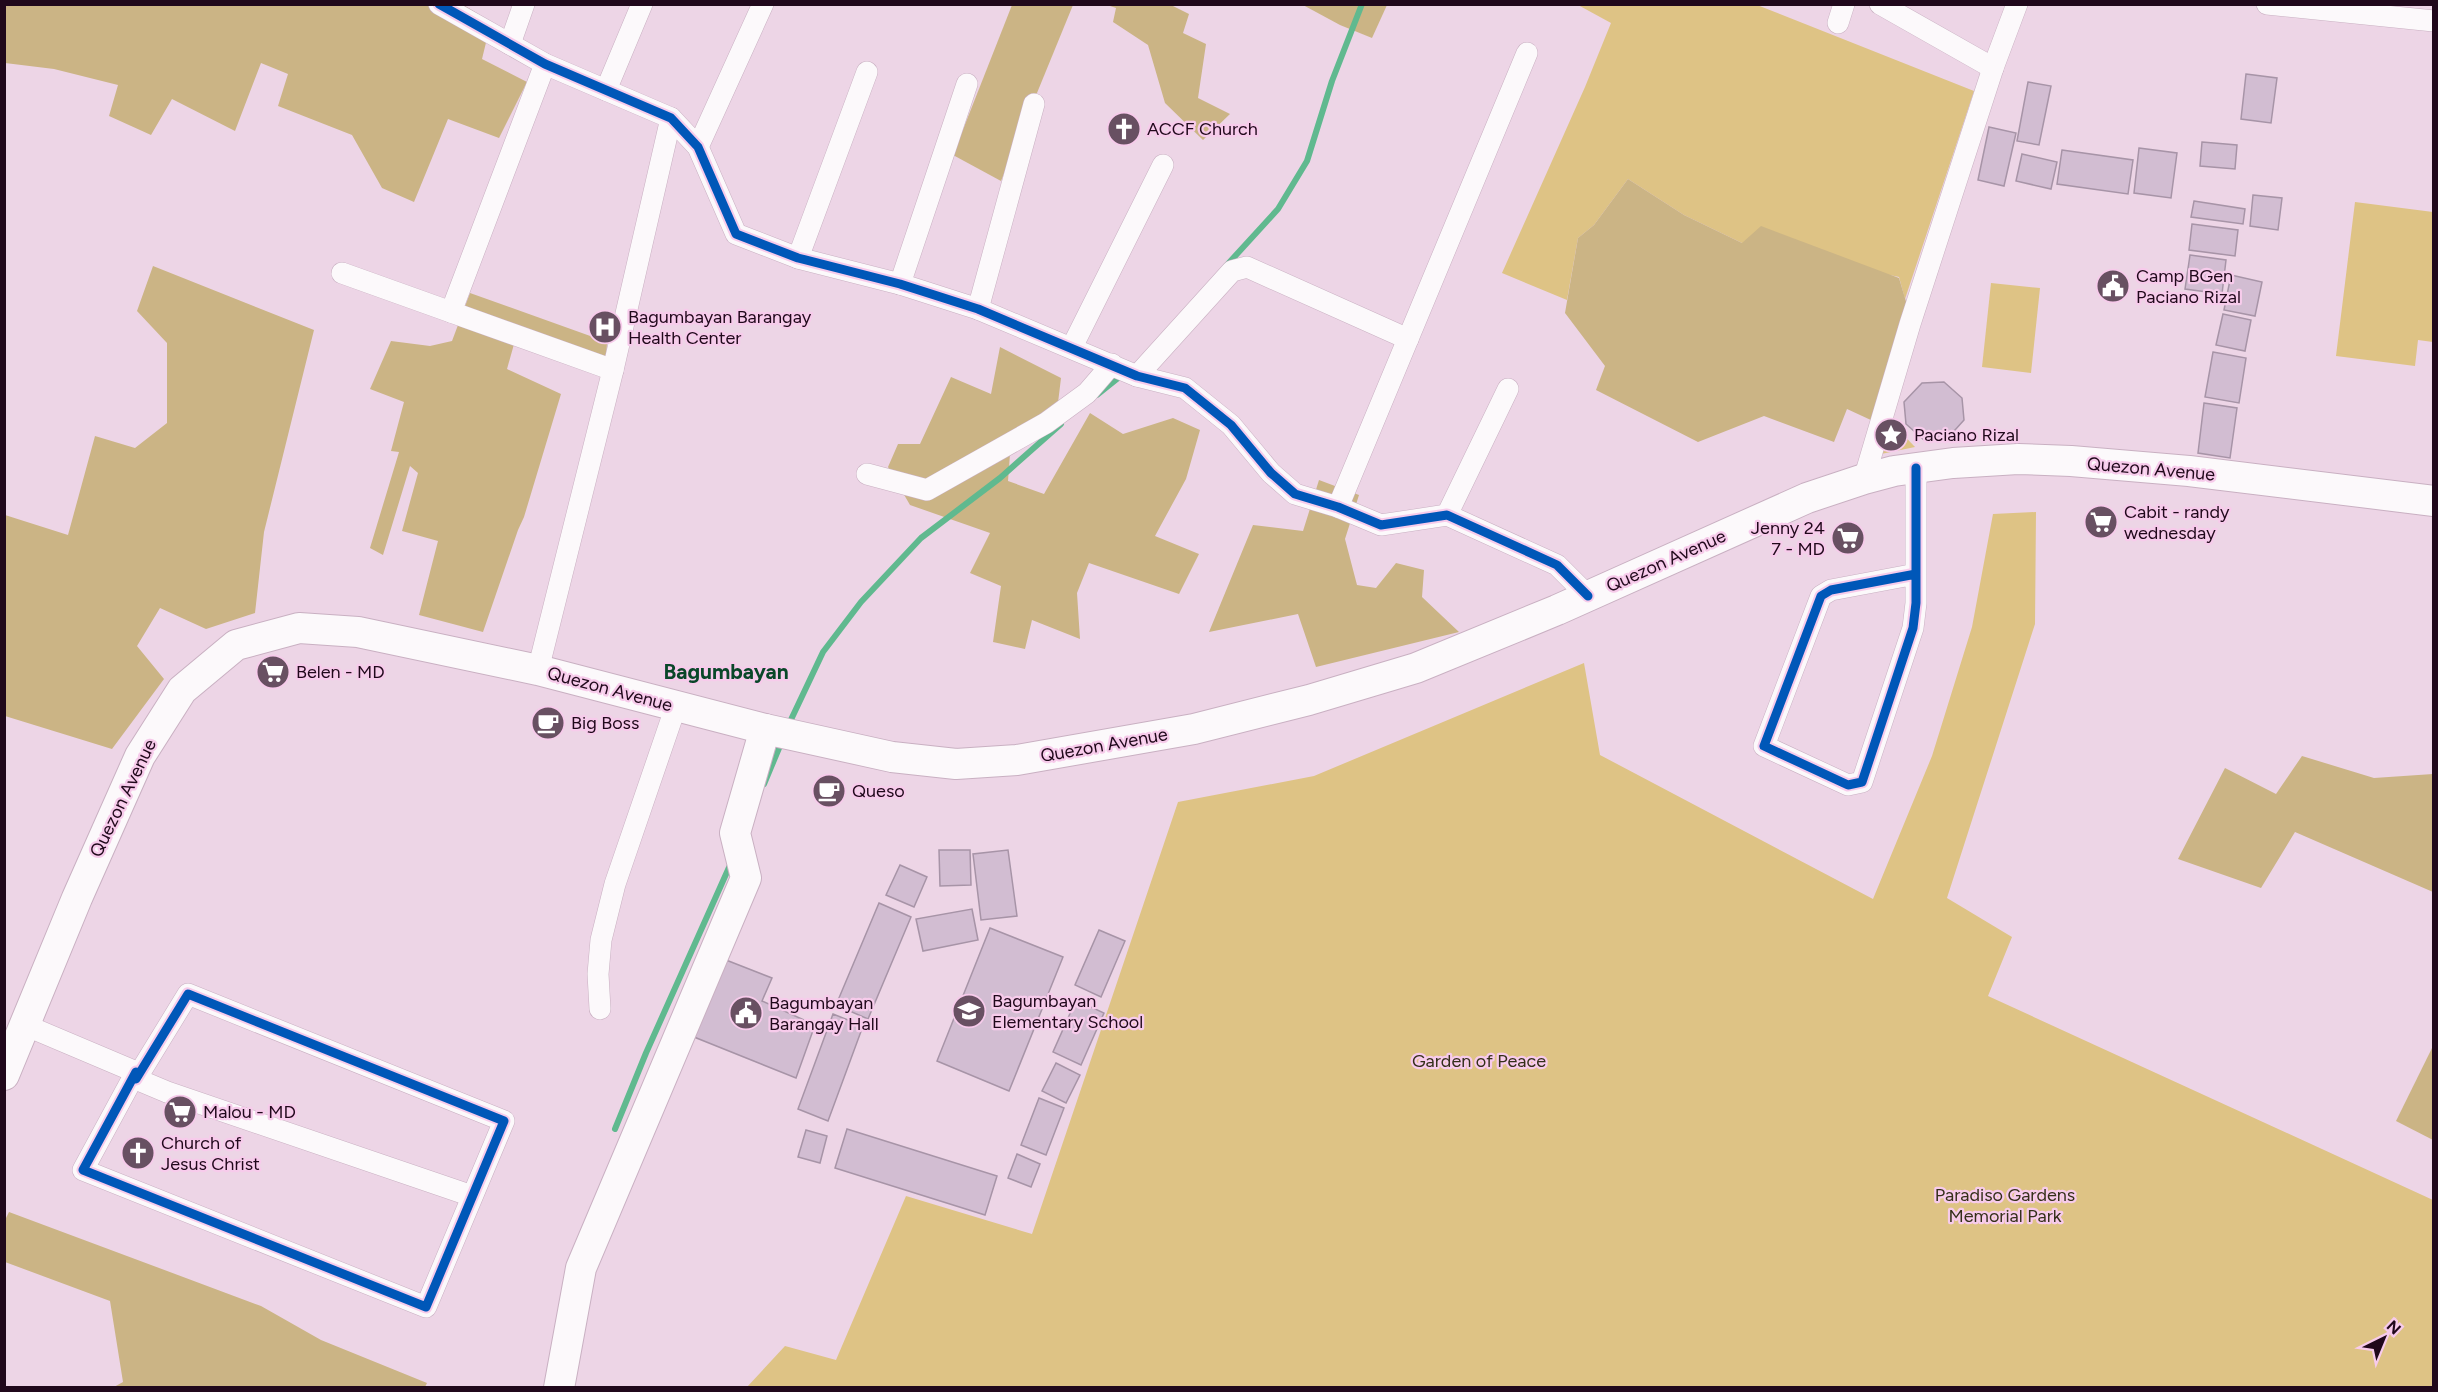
<svg xmlns="http://www.w3.org/2000/svg" width="2438" height="1392" font-family="Figtree,sans-serif">
<rect width="100%" height="100%" fill="#edd5e6"/>
<g fill="#dec385">
<polygon points="1578,5 1757,5 1974,91 1905,299 1899,277 1742,243 1684,215 1628,179 1594,225 1578,238 1567,300 1502,273 1585,87 1611,23"/>
<polygon points="2355,202 2433,212 2433,342 2418,340 2415,366 2336,356"/>
<polygon points="1991,283 2040,288 2031,373 1982,367"/>
<polygon points="1892,423 1915,447 1881,454"/>
<polygon points="2036,512 2035,624 1947,898 2012,937 1988,996 2433,1200 2433,1387 747,1387 785,1346 836,1360 906,1196 1032,1234 1178,802 1314,776 1584,663 1600,755 1873,899 1932,756 1972,627 1993,514"/>
</g>
<g fill="#cbb485">
<polygon points="462,4 491,22 482,59 527,82 499,138 448,119 414,202 382,188 352,135 278,106 288,74 261,63 235,131 172,99 151,135 109,116 118,85 54,69 5,63 5,5"/>
<polygon points="1012,5 1073,5 1001,181 953,155"/>
<polygon points="1107,5 1171,5 1189,14 1183,33 1206,44 1198,98 1230,114 1203,140 1165,103 1148,45 1113,22 1116,8"/>
<polygon points="1303,5 1387,5 1372,38 1340,25"/>
<polygon points="1628,179 1684,215 1742,243 1761,226 1899,278 1907,305 1873,421 1847,409 1834,442 1764,416 1698,442 1596,390 1605,366 1565,313 1578,238 1594,225"/>
<polygon points="153,266 314,330 264,532 255,613 206,629 160,608 137,646 164,679 112,749 5,716 5,515 68,535 95,436 135,448 167,423 167,343 137,311"/>
<polygon points="470,293 607,342 606,362 518,330 507,369 561,394 524,517 518,530 483,632 419,615 438,541 402,531 418,473 410,466 383,555 370,548 399,452 391,451 404,402 370,389 391,341 430,346 452,341"/>
<polygon points="1000,347 1061,378 1057,411 1010,454 1008,481 1044,494 1090,413 1123,434 1173,418 1200,430 1186,479 1155,536 1199,554 1179,594 1089,563 1077,593 1080,639 1032,620 1025,649 993,642 1001,586 970,573 990,533 910,505 888,467 898,444 920,444 951,377 991,394"/>
<polygon points="1319,480 1359,495 1345,539 1357,585 1376,588 1396,563 1424,570 1422,597 1459,632 1316,667 1298,614 1209,632 1253,525 1303,531"/>
<polygon points="2302,756 2374,778 2433,774 2433,892 2295,832 2261,888 2178,859 2225,768 2276,794"/>
<polygon points="2433,1046 2433,1140 2396,1121"/>
<polygon points="9,1212 261,1306 321,1340 427,1383 425,1387 114,1387 123,1382 110,1301 5,1262 5,1220"/>
</g>
<g fill="none" stroke-linecap="round" stroke-linejoin="round">
<g stroke="#60b98f" stroke-width="6">
<polyline points="1226,266 1278,209 1307,161 1332,81 1362,4"/>
<polyline points="1097,395 1122,375"/>
<polyline points="788,726 823,652 861,602 921,538 1000,478 1061,424"/>
<polyline points="764,784 782,741"/>
<polyline points="615,1129 646,1053 731,863"/>
</g>
</g>
<g fill="#d2bdd2" stroke="#a794a7" stroke-width="1.5">
<polygon points="2246,74 2277,78 2271,123 2241,119"/>
<polygon points="2028,82 2051,86 2039,145 2017,141"/>
<polygon points="1989,127 2016,133 2004,186 1978,180"/>
<polygon points="2202,142 2237,145 2235,169 2200,166"/>
<polygon points="2139,148 2177,153 2171,198 2134,193"/>
<polygon points="2062,150 2133,160 2128,194 2057,184"/>
<polygon points="2022,154 2057,162 2051,189 2016,181"/>
<polygon points="2253,195 2282,198 2278,230 2250,226"/>
<polygon points="2194,201 2245,209 2243,224 2191,217"/>
<polygon points="2192,224 2238,230 2235,256 2189,250"/>
<polygon points="2190,255 2226,260 2222,294 2185,289"/>
<polygon points="2231,275 2262,282 2255,316 2224,310"/>
<polygon points="2223,314 2251,320 2245,351 2216,345"/>
<polygon points="2213,352 2246,358 2239,403 2205,397"/>
<polygon points="1944,382 1962,398 1964,420 1946,440 1924,440 1906,424 1904,402 1922,383"/>
<polygon points="2204,403 2237,408 2230,458 2198,453"/>
<polygon points="939,850 970,850 971,885 940,886"/>
<polygon points="1008,850 1017,916 981,920 973,854"/>
<polygon points="900,865 927,877 914,907 886,895"/>
<polygon points="879,903 911,917 868,1019 836,1005"/>
<polygon points="972,909 978,940 923,951 916,919"/>
<polygon points="990,928 1063,957 1009,1091 937,1061"/>
<polygon points="1099,930 1125,941 1101,997 1075,985"/>
<polygon points="726,960 772,978 762,1001 815,1025 796,1078 694,1037"/>
<polygon points="1076,1000 1104,1013 1081,1065 1053,1052"/>
<polygon points="833,1014 863,1026 828,1121 798,1109"/>
<polygon points="1056,1063 1080,1075 1066,1103 1042,1091"/>
<polygon points="1039,1098 1064,1108 1046,1155 1021,1145"/>
<polygon points="847,1129 997,1176 985,1215 835,1168"/>
<polygon points="806,1130 827,1136 820,1163 798,1157"/>
<polygon points="1017,1154 1040,1164 1031,1187 1008,1178"/>
</g>
<g fill="none" stroke-linecap="round" stroke-linejoin="round">
<g stroke="#c9b0c2" stroke-width="22">
<g id="street">
<polyline points="439,4 545,64 671,118 698,147 736,234 798,258 900,284 978,309 1137,376 1185,388 1231,425 1271,473 1295,494 1338,507 1381,525 1447,515 1557,565 1588,596"/>
<polyline points="1880,4 1993,68"/>
<polyline points="2267,4 2434,21"/>
<polyline points="1838,23 1844,4"/>
<polyline points="510,44 524,4"/>
<polyline points="545,64 451,312 613,370"/>
<polyline points="606,90 642,4"/>
<polyline points="698,147 763,4"/>
<polyline points="798,258 867,72"/>
<polyline points="342,273 451,312"/>
<polyline points="900,284 967,84"/>
<polyline points="978,309 1034,104"/>
<polyline points="1072,347 1163,165"/>
<polyline points="1137,376 1232,271 1247,267 1408,339"/>
<polyline points="1916,468 1916,603 1913,628 1862,782 1848,785 1764,746 1821,596 1831,590 1916,574"/>
<polyline points="867,474 927,490 1046,423 1087,393 1112,364"/>
<polyline points="1864,479 1910,324 1993,68 2017,4"/>
<polyline points="1338,507 1527,53"/>
<polyline points="1447,515 1508,389"/>
<polyline points="538,670 613,370 671,118"/>
<polyline points="600,1009 598,974 601,940 615,884 676,706"/>
<polyline points="25,1025 136,1072 136,1079 167,1092 472,1196"/>
<polyline points="136,1072 83,1170 426,1307 504,1121 188,994 136,1079"/>
</g>
</g>
<g stroke="#c9b0c2" stroke-width="32">
<g id="secondary">
<polyline points="4,1075 77,898 140,756 182,690 236,645 299,628 358,632 538,670 765,729 892,757 956,764 1017,760 1194,729 1309,700 1416,668 1557,610 1807,498 1864,479 1894,471 1953,463 2018,459 2071,461 2189,471 2434,501"/>
<polyline points="559,1388 581,1268 746,878 735,833 765,729"/>
</g>
</g>
<use href="#street" stroke="#fcf9fb" stroke-width="21"/>
<use href="#secondary" stroke="#fcf9fb" stroke-width="30"/>
<g stroke="#f7cbeb" stroke-width="13">
<g id="cycleway">
<polyline points="439,4 545,64 671,118 698,147 736,234 798,258 900,284 978,309 1137,376 1185,388 1231,425 1271,473 1295,494 1338,507 1381,525 1447,515 1557,565 1588,596"/>
<polyline points="1916,468 1916,603 1913,628 1862,782 1848,785 1764,746 1821,596 1831,590 1916,574"/>
<polyline points="136,1072 83,1170 426,1307 504,1121 188,994 136,1079"/>
</g>
</g>
<use href="#cycleway" stroke="#0057b8" stroke-width="9"/>
</g>
<defs>
<g id="church-disc" transform="scale(1.725)"><circle r="9.5" fill="#685062" stroke="#f7cbeb"/><path d="M-1.2-6h2.4v3.5h3.3v2.4h-3.3V6h-2.4V-.1h-3.3v-2.4h3.3Z" fill="#fff"/></g>
<g id="civic-disc" transform="scale(1.725)"><circle r="9.5" fill="#685062" stroke="#f7cbeb"/><path d="M-.6-6.5H3V-4.5H.6V-3L4-1V1h2V6H-6V1h2V-1L-.6-3ZM-1.2 2.5V6h2.4V2.5Z" fill="#fff"/></g>
<g id="hospital-disc" transform="scale(1.725)"><circle r="9.5" fill="#685062" stroke="#f7cbeb"/><path d="M-5-5h3v3.5h4V-5h3V5h-3V1.5h-4V5h-3Z" fill="#fff"/></g>
<g id="sight-disc" transform="scale(1.725)"><circle r="9.5" fill="#685062" stroke="#f7cbeb"/><path d="M0-6L1.8-2.2L6-1.7L2.9 1.2L3.7 5.4L0 3.3L-3.7 5.4L-2.9 1.2L-6-1.7L-1.8-2.2Z" fill="#fff"/></g>
<g id="supermarket-disc" transform="scale(1.725)"><circle r="9.5" fill="#685062" stroke="#f7cbeb"/><path d="M-6-5.5h2.5l.6 2H6L4.5 2H-2.5L-4.4-4H-6ZM-1.5 3.2a1.3 1.3 0 1 0 .1 0ZM3 3.2a1.3 1.3 0 1 0 .1 0Z" fill="#fff"/></g>
<g id="cafe-disc" transform="scale(1.725)"><circle r="9.5" fill="#685062" stroke="#f7cbeb"/><path d="M-5.5-4.5H6V0H3Q3 3.5 0 3.5H-2.5Q-5.5 3.5-5.5 0ZM3-3.2v2h1.7v-2ZM-6 4.5H4V6H-6Z" fill="#fff"/></g>
<g id="school-disc" transform="scale(1.725)"><circle r="9.5" fill="#685062" stroke="#f7cbeb"/><path d="M0-5L7-2L0 1L-7-2ZM-4 1L0 2.5L4 1V4Q0 6-4 4Z" fill="#fff"/></g>
</defs>
<g fill-rule="evenodd">
<use href="#church-disc" x="1124" y="129"/>
<use href="#civic-disc" x="2113" y="286"/>
<use href="#hospital-disc" x="605" y="327"/>
<use href="#sight-disc" x="1891" y="435"/>
<use href="#supermarket-disc" x="2101" y="522"/>
<use href="#supermarket-disc" x="1848" y="538"/>
<use href="#supermarket-disc" x="273" y="672"/>
<use href="#cafe-disc" x="548" y="723"/>
<use href="#cafe-disc" x="829" y="791"/>
<use href="#school-disc" x="969" y="1011"/>
<use href="#civic-disc" x="746" y="1013"/>
<use href="#supermarket-disc" x="180" y="1112"/>
<use href="#church-disc" x="138" y="1153"/>
</g>
<g text-anchor="middle" dominant-baseline="central" stroke-width="4.5" stroke-linejoin="round" paint-order="stroke">
<g font-size="18" fill="#20081b" stroke="#f7cbeb" text-anchor="start">
<text x="1147" y="129">ACCF Church</text>
<text x="2136" y="276">Camp BGen<tspan x="2136" dy="21">Paciano Rizal</tspan></text>
<text x="628" y="317">Bagumbayan Barangay<tspan x="628" dy="21">Health Center</tspan></text>
<text x="1914" y="435">Paciano Rizal</text>
<text x="2124" y="512">Cabit - randy<tspan x="2124" dy="21">wednesday</tspan></text>
<text x="1825" y="528" text-anchor="end">Jenny 24<tspan x="1825" dy="21">7 - MD</tspan></text>
<text x="296" y="672">Belen - MD</text>
<text x="571" y="723">Big Boss</text>
<text x="852" y="791">Queso</text>
<text x="992" y="1001">Bagumbayan<tspan x="992" dy="21">Elementary School</tspan></text>
<text x="769" y="1003">Bagumbayan<tspan x="769" dy="21">Barangay Hall</tspan></text>
<text x="203" y="1112">Malou - MD</text>
<text x="161" y="1143">Church of<tspan x="161" dy="21">Jesus Christ</tspan></text>
</g>
<g font-size="18" fill="#20081b" stroke="#f7cbeb">
<text transform="translate(2151 469) rotate(5)">Quezon Avenue</text>
<text transform="translate(1666 561) rotate(-24)">Quezon Avenue</text>
<text transform="translate(610 689) rotate(15)">Quezon Avenue</text>
<text transform="translate(1104 745) rotate(-10)">Quezon Avenue</text>
<text transform="translate(123 798) rotate(-64)">Quezon Avenue</text>
</g>
<g font-size="18" fill="#342f19" stroke="#f7cbeb">
<text x="1479" y="1061">Garden of Peace</text>
<text x="2005" y="1195">Paradiso Gardens<tspan x="2005" dy="21">Memorial Park</tspan></text>
</g>
<g font-size="21" font-weight="bold" fill="#094729" stroke="#f7cbeb">
<text x="726" y="671">Bagumbayan</text>
</g>
</g>
<rect width="2438" height="1392" fill="none" stroke="#20081b" stroke-width="12"/>
<g transform="translate(2384 1338) rotate(43)" stroke="#f7cbeb" stroke-width="4.5" paint-order="stroke">
<path d="M0-4.5L10 22L0 15L-10 22Z" fill="#20081b"/>
<text y="-9" font-size="16" font-weight="bold" text-anchor="middle" fill="#20081b">N</text>
</g>
</svg>
